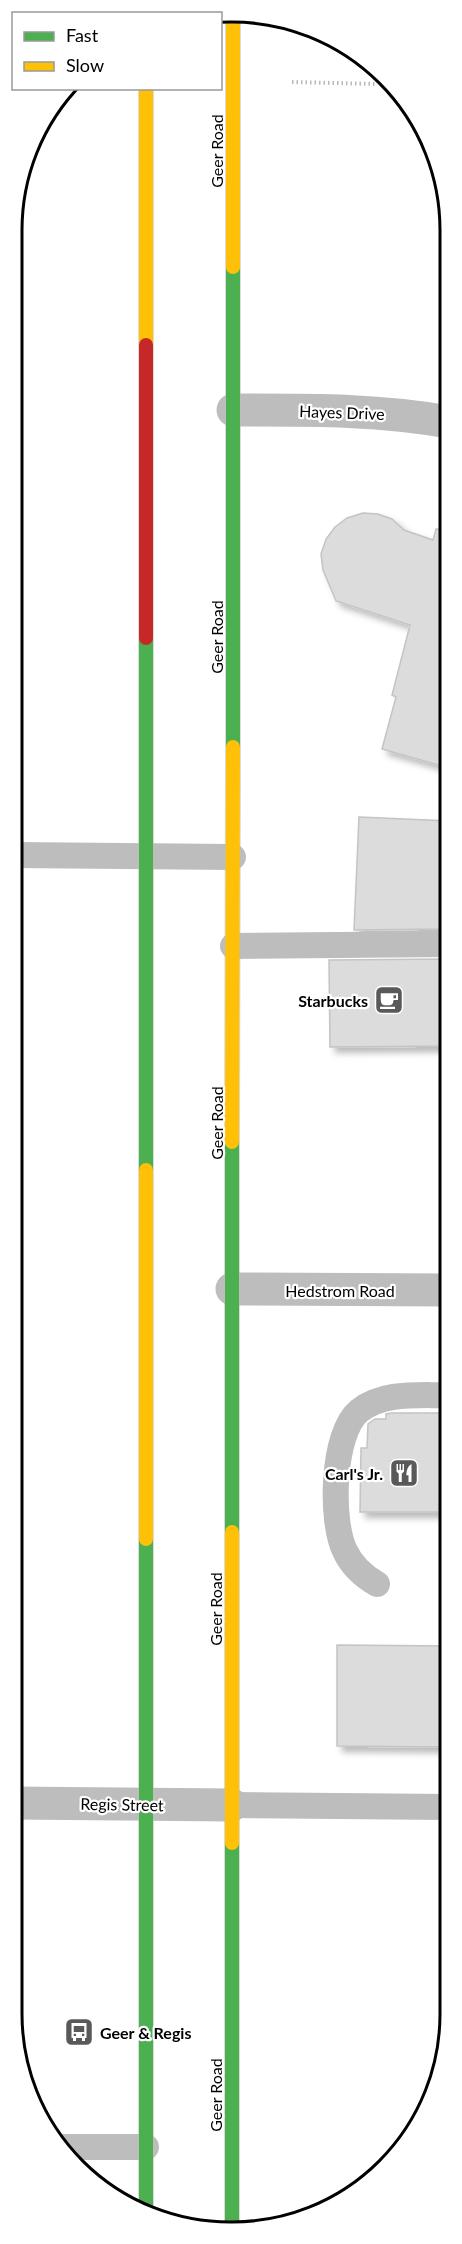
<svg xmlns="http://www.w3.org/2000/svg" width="462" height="2244" font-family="Lato,sans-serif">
<defs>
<filter id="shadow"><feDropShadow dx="5.5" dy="5.5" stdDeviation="3" flood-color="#0004"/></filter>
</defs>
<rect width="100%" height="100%" fill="#fff"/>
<g fill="#dcdcdc" stroke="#c4c4c4" stroke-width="1.5" filter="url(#shadow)">
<polygon points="363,513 378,514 392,519 404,530 433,540 436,529 449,530 449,768 382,749 396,697 392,695 410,625 336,601 323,570 321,554 326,539 335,527 347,518"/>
<polygon points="359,817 449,821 443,929 354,930"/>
<polygon points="449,959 449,1046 330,1047 329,960"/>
<polygon points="392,1413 449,1413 449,1497 443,1497 443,1512 360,1512 361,1448 367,1448 368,1424 375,1419 386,1419 386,1414"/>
<polygon points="337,1645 448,1646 448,1747 337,1746"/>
</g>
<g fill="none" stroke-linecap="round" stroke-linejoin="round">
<g stroke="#dbdbdb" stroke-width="16">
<g id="fast">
<polyline points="146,638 146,1170"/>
<polyline points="233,747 233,267"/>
<polyline points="232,1532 232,1142"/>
<polyline points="146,1539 146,2214"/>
<polyline points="232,2230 232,1843"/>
</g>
</g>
<g stroke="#dbdbdb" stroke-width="16">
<g id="slow">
<polyline points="146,88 146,345"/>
<polyline points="233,267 233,16"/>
<polyline points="232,1142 233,747"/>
<polyline points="146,1170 146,1539"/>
<polyline points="232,1843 232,1532"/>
</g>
</g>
<g stroke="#dbdbdb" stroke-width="16">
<polyline id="jam" points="146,345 146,638"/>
</g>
<polyline stroke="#b8b8b8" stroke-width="4" stroke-dasharray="1.5 3" stroke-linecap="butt" points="292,82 376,84"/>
<g stroke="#bdbdbd" stroke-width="26">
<polyline points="13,855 233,857"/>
<polyline points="233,946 449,944"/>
<path d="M377,1584C363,1576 352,1566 345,1551C330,1521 332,1433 359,1411C384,1391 420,1396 449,1395"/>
<polyline points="232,1805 448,1807"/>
<polyline points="62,2147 146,2147"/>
</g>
<g stroke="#bdbdbd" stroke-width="33">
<path d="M233,410C306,410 377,409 449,422"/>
<polyline points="232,1289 449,1290"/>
<polyline points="12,1803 232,1805"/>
</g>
<use href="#fast" stroke="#4caf50" stroke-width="14"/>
<use href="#slow" stroke="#ffc107" stroke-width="14"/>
<use href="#jam" stroke="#c62828" stroke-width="14"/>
</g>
<defs>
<g id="cafe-square" transform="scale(1.5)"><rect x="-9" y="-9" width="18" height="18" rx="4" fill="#595959" stroke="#fff"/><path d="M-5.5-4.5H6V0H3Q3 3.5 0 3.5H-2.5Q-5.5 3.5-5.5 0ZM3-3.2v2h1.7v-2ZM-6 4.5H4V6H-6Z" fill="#fff"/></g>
<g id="restaurant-square" transform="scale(1.5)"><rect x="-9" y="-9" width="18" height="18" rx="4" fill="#595959" stroke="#fff"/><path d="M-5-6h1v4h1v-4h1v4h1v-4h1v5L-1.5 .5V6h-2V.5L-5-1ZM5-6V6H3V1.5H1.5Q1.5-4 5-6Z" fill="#fff"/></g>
<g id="bus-square" transform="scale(1.5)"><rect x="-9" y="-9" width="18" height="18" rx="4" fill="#595959" stroke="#fff"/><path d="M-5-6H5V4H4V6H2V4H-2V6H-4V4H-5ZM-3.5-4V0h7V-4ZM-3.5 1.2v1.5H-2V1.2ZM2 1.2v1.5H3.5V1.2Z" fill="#fff"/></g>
</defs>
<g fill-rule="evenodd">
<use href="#cafe-square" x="389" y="1000"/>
<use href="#restaurant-square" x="404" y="1473"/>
<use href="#bus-square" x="79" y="2032"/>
</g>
<g text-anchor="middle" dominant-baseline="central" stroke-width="4.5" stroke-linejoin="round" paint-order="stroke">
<g font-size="16" fill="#000" stroke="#fff">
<text transform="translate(216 151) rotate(-90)">Geer Road</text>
<text transform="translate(342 412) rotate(2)">Hayes Drive</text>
<text transform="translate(216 637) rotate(-90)">Geer Road</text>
<text transform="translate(216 1123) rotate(-90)">Geer Road</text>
<text x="340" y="1290">Hedstrom Road</text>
<text transform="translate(215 1609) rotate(-90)">Geer Road</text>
<text transform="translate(122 1804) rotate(1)">Regis Street</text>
<text transform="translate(215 2095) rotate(-90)">Geer Road</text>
</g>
<g font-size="16" font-weight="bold" fill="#000" stroke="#fff" text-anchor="end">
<text x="368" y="1000">Starbucks</text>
<text x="383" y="1473">Carl's Jr.</text>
<text x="100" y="2032" text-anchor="start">Geer &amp; Regis</text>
</g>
</g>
<path d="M0 0H462V2244H0ZM230 22H232A208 208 0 0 1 440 230V2014A208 208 0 0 1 232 2222H230A208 208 0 0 1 22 2014V230A208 208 0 0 1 230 22Z" fill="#fff" fill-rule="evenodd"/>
<path fill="none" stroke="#000" stroke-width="3" d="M230 22H232A208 208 0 0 1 440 230V2014A208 208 0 0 1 232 2222H230A208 208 0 0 1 22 2014V230A208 208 0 0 1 230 22Z"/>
<rect x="12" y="12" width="210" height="78" fill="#ffffff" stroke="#999999" stroke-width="1.5"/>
<rect x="24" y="32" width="30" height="9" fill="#4caf50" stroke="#999999" stroke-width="1.5"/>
<text x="66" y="42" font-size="18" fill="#000000">Fast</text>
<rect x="24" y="62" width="30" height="9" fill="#ffc107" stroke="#999999" stroke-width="1.5"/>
<text x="66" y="72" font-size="18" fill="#000000">Slow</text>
</svg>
